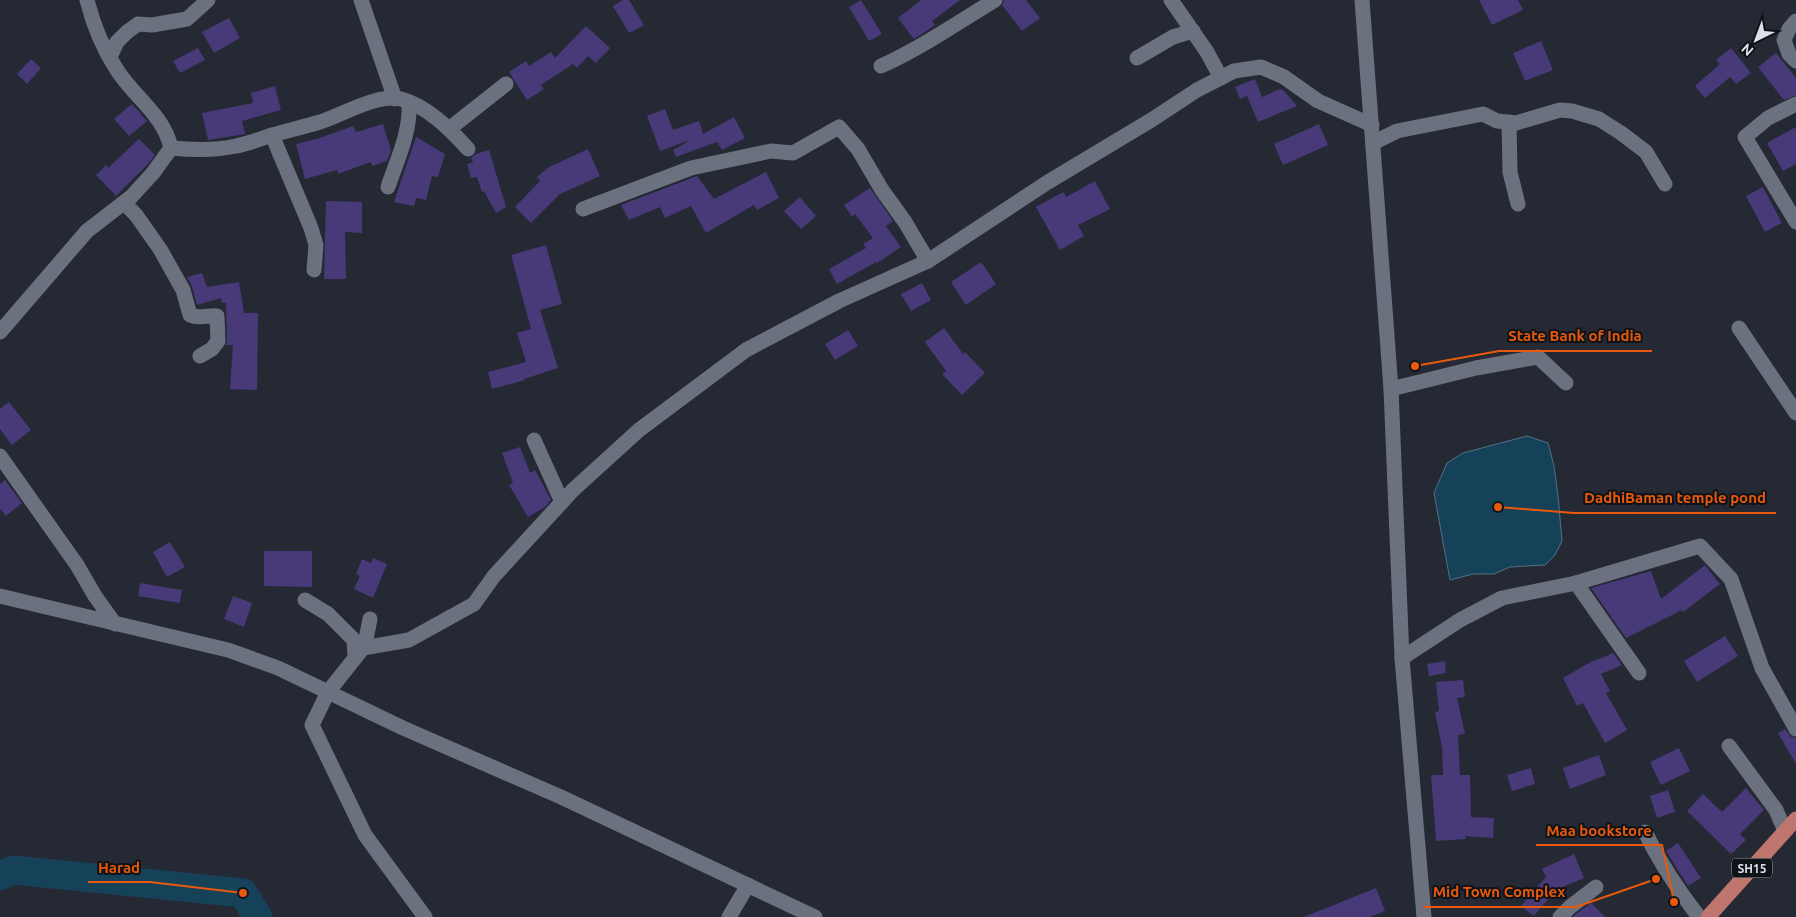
<svg xmlns="http://www.w3.org/2000/svg" width="1796" height="917" font-family="Ubuntu,sans-serif">
<rect width="100%" height="100%" fill="#242934"/>
<polygon fill="#154259" stroke="#517184" points="1527,436 1548,443 1554,466 1558,496 1562,541 1555,555 1545,565 1510,567 1494,574 1473,574 1450,580 1434,493 1447,463 1463,453"/>
<g fill="none" stroke-linecap="round" stroke-linejoin="round">
<polyline stroke="#154259" stroke-width="29" points="0,876 13,870 243,893 258,917"/>
</g>
<g fill="#483979">
<polygon points="623,0 629,0 644,25 629,33 613,6"/>
<polygon points="861,0 882,34 869,41 849,7"/>
<polygon points="921,0 960,0 932,21 935,25 914,39 898,18"/>
<polygon points="1004,0 1026,0 1040,18 1022,31 1002,5"/>
<polygon points="1479,0 1518,0 1523,10 1492,25"/>
<polygon points="229,18 240,38 214,53 202,32"/>
<polygon points="586,26 610,48 596,63 588,56 577,68 573,64 541,85 544,89 527,100 509,72 526,61 529,66 551,52 555,58"/>
<polygon points="1541,41 1553,70 1525,81 1513,53"/>
<polygon points="198,48 205,60 180,73 173,61"/>
<polygon points="1731,48 1751,73 1736,84 1730,77 1705,98 1695,86 1720,64 1716,60"/>
<polygon points="1776,53 1796,78 1796,95 1784,100 1758,67"/>
<polygon points="31,59 41,68 27,84 17,74"/>
<polygon points="1255,79 1262,97 1280,89 1284,91 1297,106 1258,122 1247,96 1240,99 1235,87"/>
<polygon points="275,86 281,110 242,121 245,134 208,140 202,113 253,103 251,93"/>
<polygon points="132,104 147,121 129,136 114,119"/>
<polygon points="665,109 673,130 699,121 703,134 734,117 745,138 722,150 717,142 676,157 673,150 687,142 687,141 660,151 647,116"/>
<polygon points="383,124 391,150 387,161 372,166 371,162 338,174 337,170 305,179 296,144 317,139 353,126 356,132"/>
<polygon points="1319,124 1328,145 1283,165 1274,144"/>
<polygon points="1796,127 1796,164 1783,171 1767,143"/>
<polygon points="416,137 445,154 438,177 432,176 426,200 416,198 414,206 394,202"/>
<polygon points="139,139 155,155 148,164 116,196 96,175 106,165 108,168"/>
<polygon points="588,149 600,176 560,194 531,223 515,207 540,181 537,177 549,167"/>
<polygon points="489,150 506,207 496,213 484,191 482,192 477,177 471,178 467,164 473,162 471,158 476,154"/>
<polygon points="766,172 779,198 757,210 754,205 706,233 691,206 665,218 660,207 629,220 621,205 697,176 714,199"/>
<polygon points="1095,181 1110,209 1078,225 1084,236 1060,250 1036,207 1063,192 1066,197"/>
<polygon points="1763,187 1782,223 1765,232 1746,196"/>
<polygon points="870,188 893,221 886,226 901,247 877,263 876,262 837,284 829,269 866,248 863,244 873,238 855,214 852,217 844,205"/>
<polygon points="800,197 816,216 801,229 784,211"/>
<polygon points="326,201 362,202 362,233 345,232 346,279 324,279"/>
<polygon points="546,245 562,304 540,310 558,368 524,379 525,380 492,389 488,372 526,362 517,333 531,329 511,255"/>
<polygon points="981,262 996,284 966,305 951,282"/>
<polygon points="202,273 207,287 239,282 244,313 258,313 257,390 230,389 233,345 226,345 227,341 226,303 222,303 221,298 197,305 192,287 187,277"/>
<polygon points="922,283 931,300 911,311 901,294"/>
<polygon points="944,328 963,354 965,352 985,373 962,395 942,374 946,371 925,342"/>
<polygon points="848,330 858,346 835,360 825,344"/>
<polygon points="9,402 31,430 12,445 0,429 0,409"/>
<polygon points="520,447 530,473 535,470 551,500 545,507 528,517 509,485 513,483 502,453"/>
<polygon points="5,480 22,503 6,516 0,509 0,484"/>
<polygon points="170,542 185,567 167,577 153,552"/>
<polygon points="264,551 312,551 312,587 264,586"/>
<polygon points="373,558 387,564 373,598 354,589 360,576 356,574 362,559 371,563"/>
<polygon points="1705,565 1720,584 1683,612 1682,610 1626,638 1591,588 1651,571 1661,599"/>
<polygon points="140,583 182,590 180,603 138,596"/>
<polygon points="233,596 252,603 244,627 224,619"/>
<polygon points="1725,636 1738,656 1697,682 1684,661"/>
<polygon points="1613,653 1622,665 1601,674 1610,691 1606,693 1627,730 1605,743 1583,703 1577,706 1563,678 1594,660 1594,661"/>
<polygon points="1445,661 1446,673 1429,676 1427,664"/>
<polygon points="1463,680 1465,697 1457,698 1465,734 1458,735 1460,775 1470,775 1471,817 1494,818 1493,838 1465,836 1466,839 1436,841 1431,775 1443,775 1442,748 1435,712 1439,711 1436,682"/>
<polygon points="1785,729 1791,737 1796,738 1796,764 1778,733"/>
<polygon points="1679,748 1690,771 1661,785 1650,762"/>
<polygon points="1599,755 1606,775 1570,789 1563,768"/>
<polygon points="1531,768 1535,784 1512,791 1507,775"/>
<polygon points="1746,788 1764,810 1740,834 1746,840 1731,854 1687,811 1703,794 1722,812"/>
<polygon points="1668,790 1675,812 1657,818 1650,796"/>
<polygon points="1678,843 1701,878 1688,886 1666,851"/>
<polygon points="1574,854 1584,878 1556,890 1534,916 1521,906 1546,877 1542,869"/>
<polygon points="1376,888 1385,911 1369,917 1304,917"/>
<polygon points="1591,903 1605,917 1573,917 1576,914"/>
</g>
<g fill="none" stroke-linecap="round" stroke-linejoin="round">
<g stroke="#6b717e" stroke-width="15">
<polyline points="361,0 395,99"/>
<polyline points="1171,0 1207,52 1221,78"/>
<polyline points="1362,0 1391,389 1402,658 1424,917"/>
<polyline points="1796,21 1789,29 1784,40 1789,54 1796,61"/>
<polyline points="110,57 117,42 127,32 138,24 152,25 187,19 208,0"/>
<polyline points="1137,58 1173,37 1193,31"/>
<path d="M881,66C921,48 957,23 995,0"/>
<polyline points="1796,104 1768,118 1745,137 1796,222"/>
<polyline points="1509,122 1510,172 1518,204"/>
<polyline points="449,129 506,84"/>
<polyline points="272,135 311,228 316,245 314,270"/>
<polyline points="1373,143 1397,131 1483,114 1497,121 1516,123 1560,110 1572,111 1599,119 1621,133 1646,152 1665,184"/>
<path d="M171,148C192,150 214,151 236,146C247,144 258,140 269,136C286,131 303,127 320,122C342,115 378,93 401,99C427,106 450,129 468,149"/>
<path d="M388,187C397,160 411,131 409,103"/>
<path d="M124,203L136,215L160,249L183,290L190,315C200,319 206,315 217,316L218,341L212,349L200,356"/>
<polyline points="583,209 691,168 771,151 793,153 839,127 858,149 882,190 905,222 928,261"/>
<polyline points="1739,328 1796,413"/>
<path d="M0,332L87,231L131,197L153,173L171,148C164,115 134,97 117,70C103,49 93,24 87,0"/>
<polyline points="1391,389 1476,368 1538,357 1566,383"/>
<polyline points="534,440 562,502"/>
<polyline points="0,456 77,565 95,596 115,624"/>
<polyline points="1576,583 1639,673"/>
<polyline points="0,596 228,650 278,668 403,728 561,797 815,917"/>
<polyline points="305,600 328,614 354,640 355,657"/>
<polyline points="357,654 366,639 370,619"/>
<polyline points="1402,658 1460,620 1502,598 1576,583 1700,546 1731,579 1762,668 1796,729"/>
<polyline points="1729,746 1776,810 1785,831"/>
<path d="M1645,832C1660,863 1678,890 1699,917"/>
<polyline points="425,917 365,835 312,725 328,692 363,648 409,640 474,604 494,576 573,490 639,430 746,350 839,301 928,261 1048,182 1153,119 1197,90 1234,71 1261,67 1284,77 1318,101 1372,125"/>
<polyline points="729,917 748,885"/>
<polyline points="1560,917 1570,907 1596,887"/>
</g>
<polyline stroke="#be766e" stroke-width="15" points="1708,917 1796,819"/>
</g>
<g text-anchor="middle" dominant-baseline="central" stroke-width="4" stroke-linejoin="round" paint-order="stroke">
<rect fill="#0f1217" stroke="#9fa2a9" stroke-width="1" x="1732" y="858.5" width="40" height="19" rx="4"/>
<g font-size="12" font-weight="bold" fill="#dde0e8">
<text x="1752" y="868">SH15</text>
</g>
</g>
<path fill="none" stroke="#e8590c" stroke-width="2" d="M1415 366L1499 351H1652M1498 507L1574 513H1776M1674 902L1662 845H1536M243 893L150 882H88M1656 879L1576 907H1423"/>
<g fill="#e8590c" stroke="#0f1217" stroke-width="2">
<circle cx="1415" cy="366" r="5"/>
<circle cx="1498" cy="507" r="5"/>
<circle cx="1674" cy="902" r="5"/>
<circle cx="243" cy="893" r="5"/>
<circle cx="1656" cy="879" r="5"/>
</g>
<g font-size="15" text-anchor="middle" font-weight="bold" fill="#e8590c" stroke="#0f1217" stroke-width="4" stroke-linejoin="round" paint-order="stroke">
<text x="1575" y="341">State Bank of India</text>
<text x="1675" y="503">DadhiBaman temple pond</text>
<text x="1599" y="836">Maa bookstore</text>
<text x="119" y="873">Harad</text>
<text x="1499" y="897">Mid Town Complex</text>
</g>
<g transform="translate(1756 40) rotate(222)" stroke="#0f1217" stroke-width="4" paint-order="stroke">
<path d="M0-4L9 19L0 12L-9 19Z" fill="#dde0e8"/>
<text y="-8" font-size="14" font-weight="bold" text-anchor="middle" fill="#dde0e8">N</text>
</g>
</svg>
